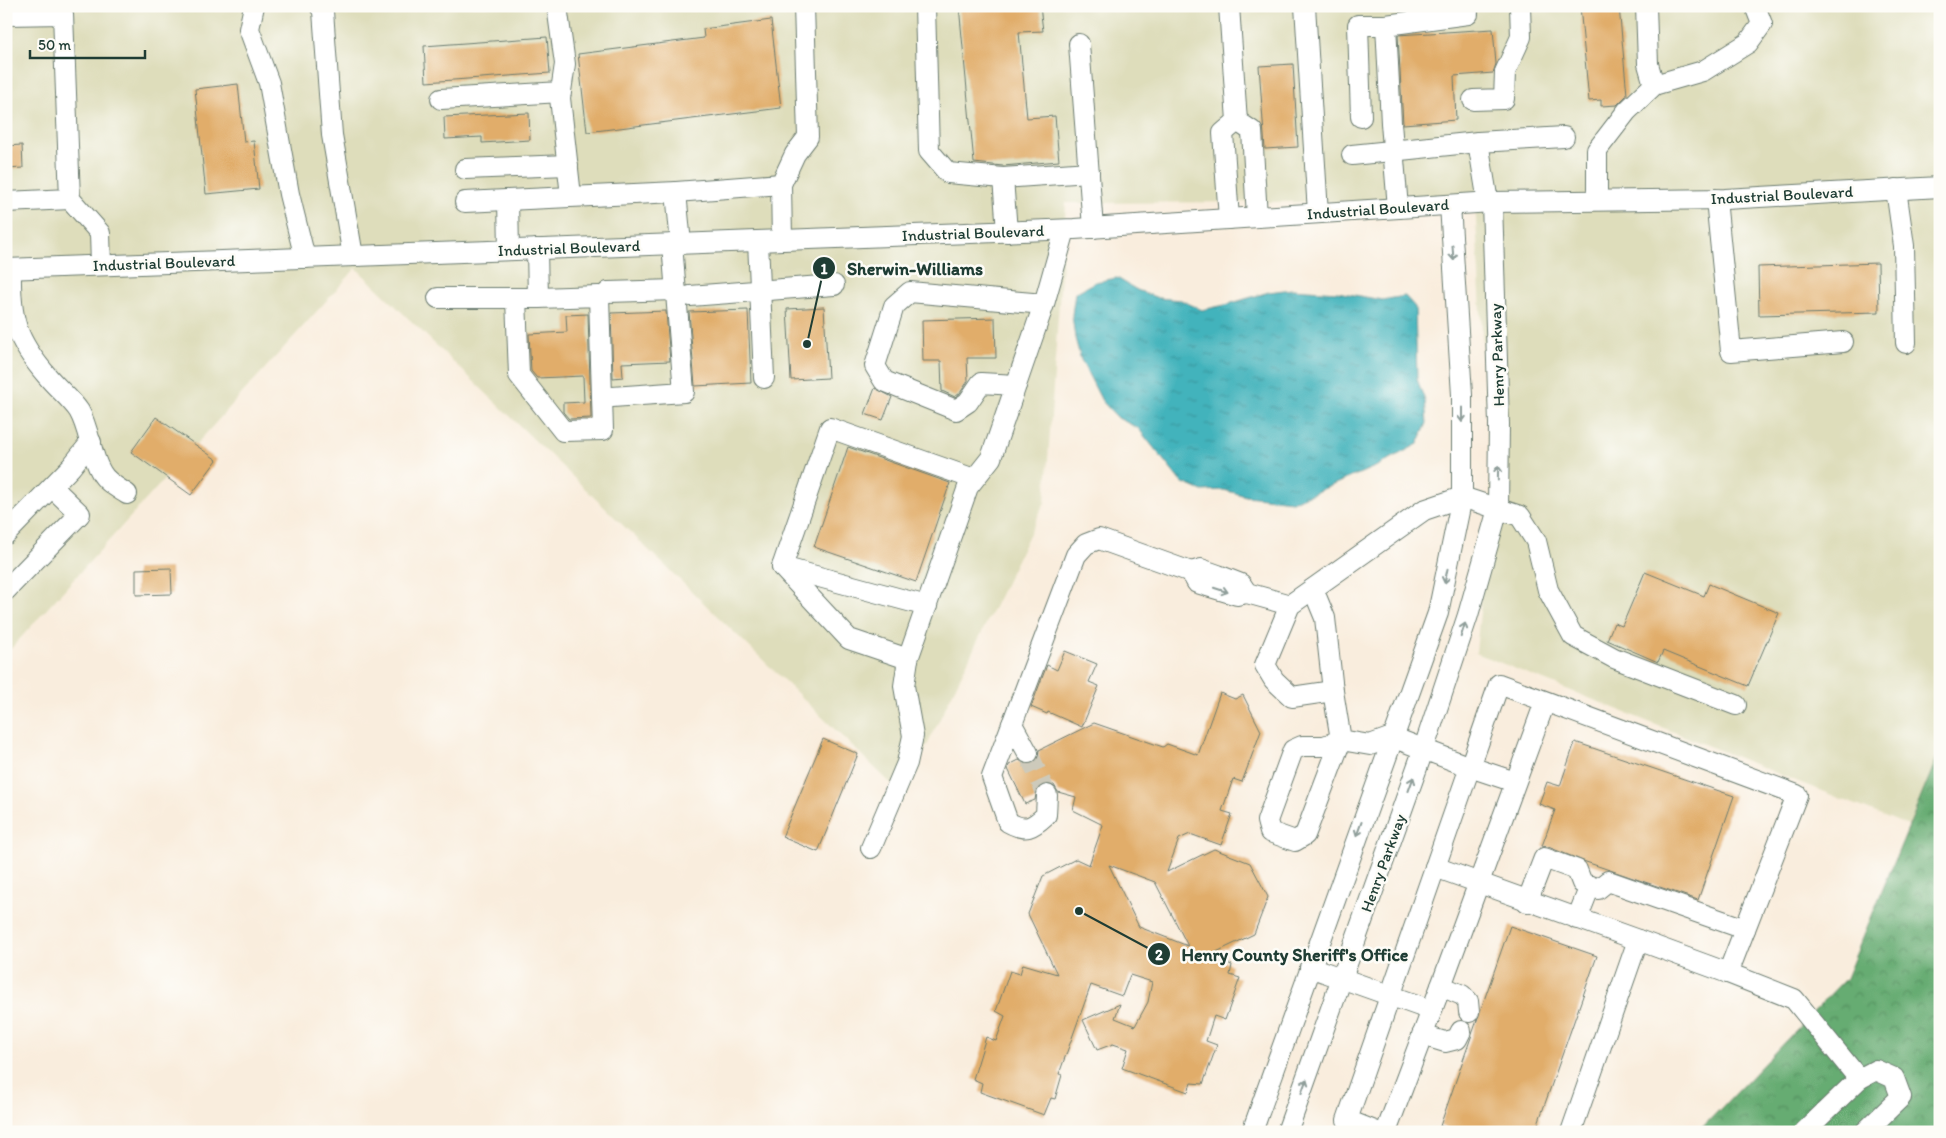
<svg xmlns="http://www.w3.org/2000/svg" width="1946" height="1138" font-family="Itim,sans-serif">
<defs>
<pattern id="forest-crowns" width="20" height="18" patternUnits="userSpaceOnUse" patternTransform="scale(1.25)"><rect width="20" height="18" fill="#66ac72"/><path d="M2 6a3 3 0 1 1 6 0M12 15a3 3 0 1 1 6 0" fill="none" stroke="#538d5e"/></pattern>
<pattern id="water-ripples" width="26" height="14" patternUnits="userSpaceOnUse" patternTransform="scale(1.25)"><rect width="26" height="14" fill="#43b3bc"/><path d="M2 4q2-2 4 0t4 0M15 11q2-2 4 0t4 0" fill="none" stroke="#37939a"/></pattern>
</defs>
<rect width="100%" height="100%" fill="#fdfcf7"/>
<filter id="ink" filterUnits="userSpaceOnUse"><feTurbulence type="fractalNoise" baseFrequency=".02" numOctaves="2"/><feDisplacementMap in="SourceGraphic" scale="10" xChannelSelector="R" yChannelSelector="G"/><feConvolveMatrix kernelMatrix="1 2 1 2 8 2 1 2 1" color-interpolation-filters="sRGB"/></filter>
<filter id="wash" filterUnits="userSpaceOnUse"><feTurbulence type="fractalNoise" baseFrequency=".0096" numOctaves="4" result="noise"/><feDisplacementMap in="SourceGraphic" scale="20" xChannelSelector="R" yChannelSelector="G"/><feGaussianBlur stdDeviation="1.12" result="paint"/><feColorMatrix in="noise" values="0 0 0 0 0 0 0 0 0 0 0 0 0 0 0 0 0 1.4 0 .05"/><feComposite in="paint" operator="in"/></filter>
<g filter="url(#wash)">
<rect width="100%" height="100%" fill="#f9eddd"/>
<polygon fill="#deddbb" points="6,6 1940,6 1940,751 1909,826 1476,653 1491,499 1475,201 1066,203 1045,502 903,795 356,268 6,654"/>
<polygon fill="url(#forest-crowns)" stroke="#427453" points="1940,751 1940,1132 1698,1132 1846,978"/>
<polygon fill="url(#water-ripples)" stroke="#317878" points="1117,278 1137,290 1158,298 1181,300 1202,310 1225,305 1269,292 1292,289 1337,292 1382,300 1405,296 1415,307 1417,379 1425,401 1427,423 1418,444 1377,466 1314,493 1292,501 1246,496 1224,490 1202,491 1181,482 1138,428 1118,418 1102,401 1081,360 1075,338 1072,315 1075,293 1095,282"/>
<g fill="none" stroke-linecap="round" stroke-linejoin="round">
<polyline stroke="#43b3bc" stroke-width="4.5" points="1933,6 1940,14"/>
</g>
<g id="blocks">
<g fill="#e1ad6b" fill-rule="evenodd">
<polygon points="959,6 1040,6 1043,31 1019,32 1027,118 1055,116 1059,161 1003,166 974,163"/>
<polygon points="1580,6 1619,6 1627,95 1617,105 1601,106 1601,100 1589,101"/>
<polygon points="771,20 781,108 587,132 578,54 704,38 703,29"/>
<polygon points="1493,29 1496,64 1493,73 1454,76 1456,120 1403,124 1398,35"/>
<polygon points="547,37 550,73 426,82 424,46"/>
<polygon points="1293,64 1298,147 1265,149 1259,66"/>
<polygon points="238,84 244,142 254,141 259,189 206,194 195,89"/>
<polygon points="529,113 530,140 482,143 482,137 445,139 444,117"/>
<polygon points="22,145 23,168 6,169 6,146"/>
<polygon points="1878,263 1879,312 1759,315 1758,267"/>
<polygon points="824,307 828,378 791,380 787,309"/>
<polygon points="748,310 751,383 695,386 689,312"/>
<polygon points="666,311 670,361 622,363 623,377 613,378 611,313"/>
<polygon points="588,314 591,418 569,419 563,412 563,403 584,402 583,376 537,378 531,371 529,334 567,332 566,315"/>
<polygon points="995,318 996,358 967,358 968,381 960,393 955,397 942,391 941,361 923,361 922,320"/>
<polygon points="875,388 892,397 883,420 865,414"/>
<polygon points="156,417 217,460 191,495 131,452"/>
<polygon points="848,447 950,483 916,582 814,547"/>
<polygon points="171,568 172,594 136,595 136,569"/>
<polygon points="1645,572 1704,596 1709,584 1779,613 1748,686 1663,651 1658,662 1607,640 1614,623 1622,626"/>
<polygon points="1065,651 1097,664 1089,682 1099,686 1082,727 1048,712 1047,714 1031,707 1047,665 1057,670"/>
<path d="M1220,693L1235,699L1243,695L1261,731L1242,782L1233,779L1222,811L1232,814L1221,845L1190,834L1179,839L1167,872L1214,849L1250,863L1268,897L1254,934L1208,956L1232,965L1230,975L1240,978L1225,1020L1214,1016L1206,1041L1217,1045L1203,1084L1191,1083L1188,1092L1122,1068L1128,1049L1113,1044L1097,1050L1083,1020L1120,1004L1115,1018L1135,1026L1148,1002L1152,982L1130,975L1122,996L1091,985L1059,1074L1062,1075L1055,1099L1051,1098L1044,1115L980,1092L982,1083L973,1079L986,1037L996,1041L1005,1016L996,1011L1010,971L1020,974L1023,964L1057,974L1028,914L1043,876L1076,859L1089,865L1103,825L1073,810L1076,797L1058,792L1054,785L1048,783L1042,784L1037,788L1035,800L1025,804L1008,769L1009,765L1019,760L1027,765L1033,764L1038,759L1039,750L1094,723L1163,747L1167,744L1198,755ZM1109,865L1155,882L1188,946L1139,927Z"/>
<polygon points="823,739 858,754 818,852 782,837"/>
<polygon points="1575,742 1734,796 1698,900 1586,862 1548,847 1542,846 1555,810 1539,804 1547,782 1560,786"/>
<polygon points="1510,926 1597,956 1535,1132 1458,1132 1440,1126"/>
</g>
</g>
</g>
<g filter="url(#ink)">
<use href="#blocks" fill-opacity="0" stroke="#6b7b6f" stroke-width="1"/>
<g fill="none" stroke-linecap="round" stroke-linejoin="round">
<polyline stroke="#cdcabb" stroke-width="20" stroke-dasharray="20 10" stroke-linecap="butt" points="1028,753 1047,795"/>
<g stroke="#6b7b6f" stroke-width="22">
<g id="minor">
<polyline points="254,6 249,29 269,83 289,194 305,258"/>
<polyline points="320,6 323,11 332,135 353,256"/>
<polyline points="557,6 565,64 560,98 571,196"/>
<polyline points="925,6 929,151 948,173 1003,178 1089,172"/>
<polyline points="1229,6 1237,121 1223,133 1229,219"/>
<polyline points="1305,6 1318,213"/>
<polyline points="1646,6 1648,64 1654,85"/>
<polyline points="6,15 63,14 70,199 100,233 101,265"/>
<polyline points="1079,44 1093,228"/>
<polyline points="441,99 561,92"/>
<polyline points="1473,100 1504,99 1505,72 1521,37 1520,6"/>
<polyline points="1361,117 1358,25 1386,25"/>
<polyline points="1237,121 1252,131 1257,217"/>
<polyline points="1478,142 1488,202"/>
<polyline points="1352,155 1478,142 1564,137"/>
<polyline points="465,169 568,165"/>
<polyline points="1003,178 1007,232"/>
<polyline points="781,184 782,240"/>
<polyline points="1896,189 1904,246 1906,343"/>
<polyline points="676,192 681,244"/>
<polyline points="1597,199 1597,150 1627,111 1654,85 1703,71 1748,43 1762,24 1755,6"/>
<polyline points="1716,199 1731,351 1843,342"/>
<polyline points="508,200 509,250"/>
<polyline points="6,202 70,199"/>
<polyline points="465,202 676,192 781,184 795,154 808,137 804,6"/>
<polyline points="1398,208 1391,123 1386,25 1468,14 1467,6"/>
<polyline points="758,241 764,378"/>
<polyline points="6,269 1074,229 1492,202 1725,199 1940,187"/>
<path d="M11,269C10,318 15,339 48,377C58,389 71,399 79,411C90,430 90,454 101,472C106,482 118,488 127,494"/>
<polyline points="608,292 676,290"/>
<polyline points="690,296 834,285"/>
<polyline points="438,298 538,298 537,249"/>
<polyline points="516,299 519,375 563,431 603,430 599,296 538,298"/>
<polyline points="1016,385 981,383 968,402 956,410 884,381 875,366 894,306 910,292 1044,304"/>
<polyline points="612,397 684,392 672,244"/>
<polyline points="974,479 830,428 782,567 849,639 908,659 968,487 991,458 1044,304 1065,230"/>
<polyline points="6,534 71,467 91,442"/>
<polyline points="782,567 927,606"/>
<polyline points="1313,589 1325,618 1333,691"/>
<polyline points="6,590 80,514 52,487"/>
<polyline points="1247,593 1241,584 1218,575 1201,569 1191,572 1197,583 1237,595 1247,593 1290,605"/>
<polyline points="1736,705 1614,658 1573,636 1548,590 1536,541 1520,516 1462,497 1424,510 1290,605 1265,665 1274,680 1292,697 1333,691 1341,740 1370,745 1392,737 1470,767 1499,684 1797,795 1728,973 1794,999 1859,1079"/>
<polyline points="1012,724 1028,753"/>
<polygon points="1341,740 1305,835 1295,841 1270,832 1267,821 1293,750 1302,746 1324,746"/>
<path d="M1047,795L1046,815C1032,828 1026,832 1008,822L992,777L1076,555L1086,544L1099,539L1191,572"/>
<polyline points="871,848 907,763 913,736 904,686 908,659"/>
<polyline points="1435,867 1638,940 1571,1132"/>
<polyline points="1527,902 1544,858 1577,870 1582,883 1598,889 1608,881 1745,929"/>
<polyline points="1577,919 1590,886"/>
<polyline points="1638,940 1728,973"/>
<polyline points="1310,967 1431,1010"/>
<polyline points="1441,986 1462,995 1468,1001 1469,1012"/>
<polyline points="1422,1035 1445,1042 1457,1039 1461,1031"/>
<polyline points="1252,1132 1438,613 1462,497 1462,395 1450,205"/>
<polyline points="1287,1132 1424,748 1468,615 1498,509 1499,424 1492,202"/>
<polyline points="1377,1132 1347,1120 1470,767 1515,782"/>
<polyline points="1386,1132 1441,986 1545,702"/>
<polyline points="1804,1132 1859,1079 1876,1070 1894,1078 1901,1097 1865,1132"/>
</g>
</g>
<use href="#minor" stroke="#fff" stroke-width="20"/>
</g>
<defs><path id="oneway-shaft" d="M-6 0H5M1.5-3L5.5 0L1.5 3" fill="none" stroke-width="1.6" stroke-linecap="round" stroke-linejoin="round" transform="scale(1.25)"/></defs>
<g stroke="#8f9e9a">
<use href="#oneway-shaft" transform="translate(1453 253) rotate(86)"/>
<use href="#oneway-shaft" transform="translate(1462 415) rotate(90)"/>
<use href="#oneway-shaft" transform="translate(1498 473) rotate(-89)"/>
<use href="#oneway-shaft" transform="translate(1446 576) rotate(102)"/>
<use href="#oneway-shaft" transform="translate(1221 590) rotate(18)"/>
<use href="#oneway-shaft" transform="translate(1463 630) rotate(-72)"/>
<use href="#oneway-shaft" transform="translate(1411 784) rotate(-70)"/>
<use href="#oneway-shaft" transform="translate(1359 829) rotate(110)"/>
<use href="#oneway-shaft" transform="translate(1304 1086) rotate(-70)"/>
</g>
</g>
<g text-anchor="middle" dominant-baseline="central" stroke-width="5" stroke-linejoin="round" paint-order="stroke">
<g font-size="16" fill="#1f3d34" stroke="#fdfcf7">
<text transform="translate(1782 195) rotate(-3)">Industrial Boulevard</text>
<text transform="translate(1378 209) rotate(-4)">Industrial Boulevard</text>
<text transform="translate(973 233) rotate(-2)">Industrial Boulevard</text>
<text transform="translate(569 248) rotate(-2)">Industrial Boulevard</text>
<text transform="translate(164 263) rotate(-2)">Industrial Boulevard</text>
<text transform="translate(1497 355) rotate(-92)">Henry Parkway</text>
<text transform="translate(1383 863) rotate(-70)">Henry Parkway</text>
</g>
</g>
<path fill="none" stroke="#1f3d34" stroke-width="2" d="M807 344L824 268M1079 911L1159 954"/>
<g fill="#1f3d34" stroke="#fdfcf7" stroke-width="2">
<circle cx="807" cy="344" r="5"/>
<circle cx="1079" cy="911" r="5"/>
<circle cx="824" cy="268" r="12"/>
<circle cx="1159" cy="954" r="12"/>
</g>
<g font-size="15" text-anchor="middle" font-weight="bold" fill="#fff">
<text x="824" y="274">1</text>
<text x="1159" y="960">2</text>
</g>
<g font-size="18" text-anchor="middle" font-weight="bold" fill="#1f3d34" stroke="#fdfcf7" stroke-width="5" stroke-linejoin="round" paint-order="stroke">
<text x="915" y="275">Sherwin-Williams</text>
<text x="1295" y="961">Henry County Sheriff's Office</text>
</g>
<rect width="1946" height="1138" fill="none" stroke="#fdfcf7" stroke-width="25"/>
<path d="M30 50v8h115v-8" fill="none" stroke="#1f3d34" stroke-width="2.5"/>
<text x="38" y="50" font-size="15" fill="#1f3d34" stroke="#fdfcf7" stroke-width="4" paint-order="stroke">50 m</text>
</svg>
